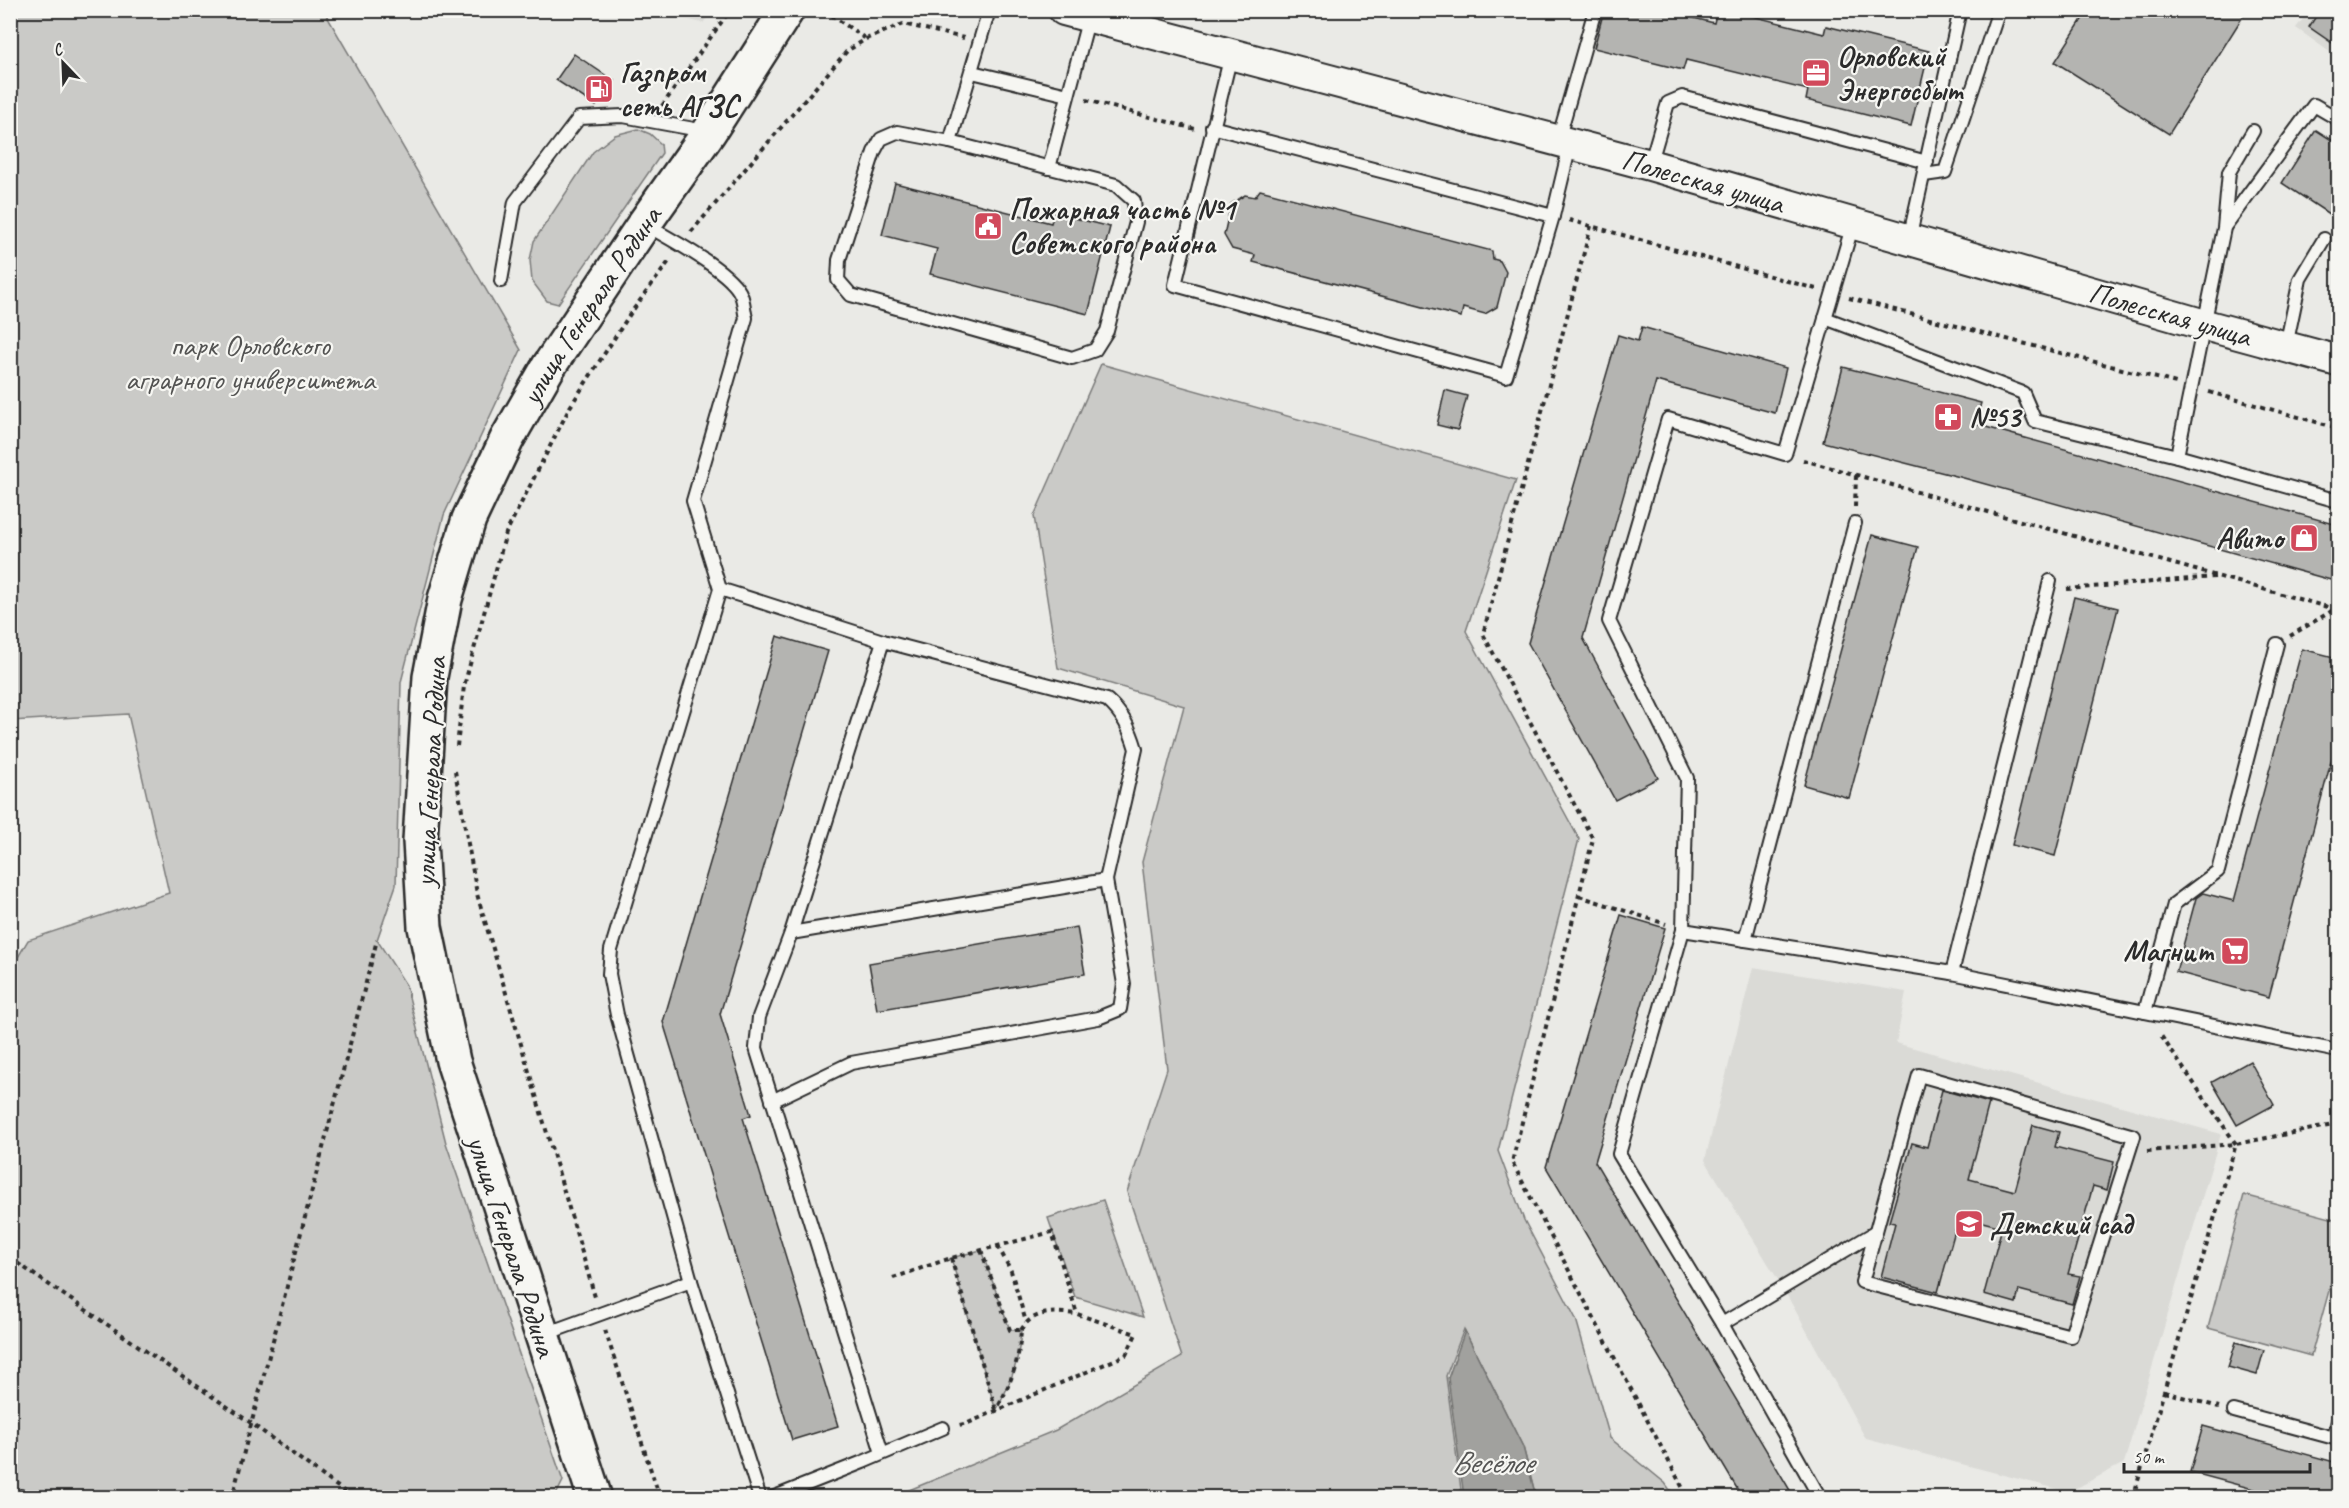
<svg xmlns="http://www.w3.org/2000/svg" width="2349" height="1508" font-family="Caveat,sans-serif">
<rect width="100%" height="100%" fill="#eaeae6"/>
<filter id="ink" filterUnits="userSpaceOnUse"><feTurbulence type="fractalNoise" baseFrequency=".0167" numOctaves="2"/><feDisplacementMap in="SourceGraphic" scale="12" xChannelSelector="R" yChannelSelector="G"/><feConvolveMatrix kernelMatrix="1 2 1 2 8 2 1 2 1" color-interpolation-filters="sRGB"/></filter>
<g filter="url(#ink)">
<g fill="#dadad6">
<polygon points="649,11 712,11 703,23"/>
<polygon points="2309,11 2338,11 2338,58 2296,28"/>
<polygon points="1753,967 1906,992 1896,1043 2221,1134 2124,1463 2069,1492 1866,1439 1783,1288 1705,1160"/>
</g>
<g fill="#cacac7" stroke="#7a7a79" stroke-width="1.5">
<polygon points="11,10 324,11 521,350 444,515 401,682 396,885 377,940 406,985 446,1143 563,1481 555,1497 11,1497 11,969 28,940 169,893 128,714 11,721"/>
<polygon points="638,129 650,134 661,144 662,153 558,304 547,301 532,281 530,260 534,241 593,152 615,135"/>
<polygon points="1101,364 1516,480 1466,631 1579,839 1498,1151 1524,1220 1576,1319 1610,1438 1665,1483 1675,1497 1536,1497 1523,1447 1464,1329 1446,1376 1462,1497 892,1497 1056,1430 1182,1357 1127,1192 1167,1069 1142,862 1184,706 1058,668 1034,516"/>
<polygon points="2244,1195 2338,1220 2338,1258 2311,1356 2208,1328"/>
<polygon points="1103,1200 1143,1317 1075,1297 1048,1218"/>
<path d="M981,1250L1010,1330H1021C1019,1363 1011,1382 996,1411L951,1258Z"/>
</g>
<polygon fill="#a1a19e" stroke="#727270" stroke-width="1.5" points="1465,1331 1523,1447 1536,1497 1464,1497 1448,1378"/>
<g fill="#b4b4b1" stroke="#2b2b2b" stroke-width="1.5">
<polygon points="1604,10 1662,10 1714,23 1717,10 1728,10 1824,34 1826,26 1929,51 1911,126 1806,100 1808,90 1686,60 1683,70 1594,48"/>
<polygon points="2088,10 2247,10 2169,134 2055,62"/>
<polygon points="2320,10 2338,10 2338,47 2309,27"/>
<polygon points="574,54 614,81 596,106 556,80"/>
<polygon points="2316,130 2338,144 2338,220 2282,183"/>
<polygon points="895,183 1051,223 1054,213 1110,227 1088,314 930,274 937,249 882,235"/>
<polygon points="1260,190 1492,251 1493,259 1500,261 1506,272 1497,307 1485,314 1463,308 1461,317 1253,262 1255,255 1232,249 1224,235 1231,204 1245,195 1255,197"/>
<polygon points="1642,327 1786,368 1775,413 1656,381 1583,638 1658,778 1615,800 1528,643 1618,335 1638,341"/>
<polygon points="1843,367 1981,403 1975,424 2338,525 2338,582 1960,477 1823,442"/>
<polygon points="1445,390 1467,396 1458,430 1437,425"/>
<polygon points="1872,535 1918,547 1849,798 1804,785"/>
<polygon points="2074,597 2118,608 2055,856 2012,845"/>
<polygon points="777,636 828,651 720,1014 751,1115 743,1118 838,1426 792,1440 663,1022"/>
<polygon points="2302,649 2338,658 2338,735 2269,997 2176,972 2196,898 2203,893 2234,901"/>
<polygon points="1621,915 1665,928 1595,1162 1794,1497 1742,1497 1546,1167"/>
<polygon points="1077,927 1085,974 877,1010 869,963"/>
<polygon points="2250,1061 2274,1105 2237,1125 2212,1082"/>
<polygon points="1942,1090 1989,1103 1969,1179 2015,1191 2033,1125 2059,1132 2055,1147 2114,1162 2107,1190 2093,1186 2068,1274 2080,1276 2072,1304 2019,1290 2016,1303 1984,1294 2002,1227 1959,1216 1938,1292 1881,1277 1895,1223 1889,1222 1912,1143 1927,1147"/>
<polygon points="2236,1342 2264,1350 2257,1375 2228,1367"/>
<polygon points="2203,1426 2338,1463 2338,1497 2283,1497 2190,1472"/>
</g>
<g fill="none" stroke-linecap="round" stroke-linejoin="round">
<g stroke="#2b2b2b" stroke-width="16">
<g id="service">
<polyline points="1231,55 1175,285 1506,376 1553,216 1570,145"/>
<polyline points="972,72 1068,95"/>
<polyline points="1212,127 1553,216"/>
<polygon points="897,132 950,142 1116,185 1134,201 1136,222 1107,331 1095,350 1072,358 851,295 838,280 839,260 874,152 881,139"/>
<polyline points="1558,140 1595,10"/>
<polyline points="950,142 989,10"/>
<polyline points="1650,165 1668,103 1682,97 1927,162"/>
<polyline points="1049,168 1089,17"/>
<polyline points="1924,175 1945,172 1999,10"/>
<path d="M646,225C668,238 732,271 741,295C744,302 744,311 746,318L693,501L720,589L611,950L609,974L617,1015L691,1281"/>
<polyline points="2225,226 2314,105 2338,119"/>
<polyline points="1909,239 1960,10"/>
<polyline points="501,281 515,202 579,118 623,116 705,131"/>
<polyline points="1825,318 2023,393 2035,421 2177,456 2338,501"/>
<polyline points="2286,346 2300,279 2324,239"/>
<polyline points="2177,456 2224,228 2229,172 2253,131"/>
<polyline points="720,589 883,641 791,933 759,1017 756,1048 882,1453"/>
<path d="M883,641L1107,700C1123,714 1130,729 1136,749L1106,880"/>
<polyline points="1683,930 1952,973 2338,1051"/>
<polyline points="1745,940 1855,523"/>
<polyline points="1952,973 2050,581"/>
<polyline points="2145,1012 2174,904 2218,871 2277,644"/>
<polygon points="1919,1075 2134,1136 2071,1336 1862,1282"/>
<polyline points="772,1101 851,1063 1098,1018 1120,1009 1124,984 1106,880 791,933"/>
<polyline points="1722,1324 1876,1232"/>
<polyline points="545,1334 691,1281 760,1498"/>
<polyline points="2234,1411 2338,1439"/>
<polyline points="2334,1438 2338,1421"/>
<polyline points="772,1498 863,1462 943,1428"/>
<polyline points="1826,1498 1819,1496 1722,1324 1619,1154 1683,930 1687,778 1609,621 1668,419 1785,454 1853,224"/>
</g>
</g>
<g stroke="#2b2b2b" stroke-width="34">
<polyline id="tertiary" points="1064,10 1650,165 2205,325 2338,361"/>
</g>
<g stroke="#2b2b2b" stroke-width="38">
<g id="secondary">
<path id="s1" d="M595,1498L453,1061L425,927L420,841L430,677L445,599L469,519L507,439L549,366L644,224L709,132L787,10"/>
</g>
</g>
<g stroke="#2b2b2b" stroke-width="4" stroke-dasharray="4.5 4.5" stroke-linecap="butt">
<polyline points="824,10 866,39"/>
<polyline points="1086,100 1195,129"/>
<polyline points="662,106 730,10"/>
<polyline points="1569,220 1816,289"/>
<polyline points="1591,226 1483,634 1593,839 1512,1162 1688,1498"/>
<polyline points="691,232 847,51 866,39 903,24 964,38"/>
<polyline points="1849,298 2176,383"/>
<polyline points="2209,392 2338,428"/>
<polyline points="1803,460 2338,610"/>
<polyline points="1855,507 1856,474"/>
<polyline points="2067,589 2215,577"/>
<polyline points="2290,636 2335,609"/>
<polyline points="457,746 464,686 506,533 570,407 630,314 670,260"/>
<polyline points="455,771 477,894 595,1297"/>
<polyline points="1579,896 1666,924"/>
<polyline points="2147,1151 2236,1144 2338,1124"/>
<polyline points="998,1246 1011,1271 1026,1322"/>
<path d="M981,1250L1010,1330H1021C1019,1363 1011,1382 996,1411"/>
<polyline points="10,1258 251,1423 353,1498"/>
<polyline points="951,1258 996,1410"/>
<polyline points="893,1278 951,1258 1052,1232 1077,1314 1136,1334 1126,1355 968,1423 959,1425"/>
<polyline points="605,1330 660,1498"/>
<path d="M1021,1330C1034,1309 1056,1312 1077,1314"/>
<polyline points="2164,1392 2219,1407"/>
<polyline points="10,1489 94,1498"/>
<polyline points="232,1498 377,940"/>
<polyline points="2133,1498 2236,1144 2159,1033"/>
</g>
<use href="#service" stroke="#f6f6f2" stroke-width="12"/>
<use href="#tertiary" stroke="#f6f6f2" stroke-width="30"/>
<use href="#secondary" stroke="#f6f6f2" stroke-width="33"/>
</g>
</g>
<defs>
<g id="office-square" transform="scale(1.5)"><rect x="-9" y="-9" width="18" height="18" rx="4" fill="#d1495b" stroke="#f6f6f2"/><path d="M-6-3h4V-5.5h4V-3h4V5H-6ZM-1-4.5V-3h2v-1.5ZM-6 0V1H6V0Z" fill="#fff"/></g>
<g id="fuel-square" transform="scale(1.5)"><rect x="-9" y="-9" width="18" height="18" rx="4" fill="#d1495b" stroke="#f6f6f2"/><path d="M-5.5-6h7V0h2V4h1.3V-2.5L3-4.5l.8-.8L6-3V5H2.5V1h-1V6h-7ZM-4.2-4.7v3.2H.2V-4.7Z" fill="#fff"/></g>
<g id="civic-square" transform="scale(1.5)"><rect x="-9" y="-9" width="18" height="18" rx="4" fill="#d1495b" stroke="#f6f6f2"/><path d="M-.6-6.5H3V-4.5H.6V-3L4-1V1h2V6H-6V1h2V-1L-.6-3ZM-1.2 2.5V6h2.4V2.5Z" fill="#fff"/></g>
<g id="pharmacy-square" transform="scale(1.5)"><rect x="-9" y="-9" width="18" height="18" rx="4" fill="#d1495b" stroke="#f6f6f2"/><path d="M-2-6h4v4h4v4h-4v4h-4v-4h-4v-4h4Z" fill="#fff"/></g>
<g id="shop-square" transform="scale(1.5)"><rect x="-9" y="-9" width="18" height="18" rx="4" fill="#d1495b" stroke="#f6f6f2"/><path d="M-5-2.5h2.3a2.7 3.5 0 0 1 5.4 0H5L5.5 6h-11ZM-1.5-2.5h3a1.5 2.3 0 0 0-3 0Z" fill="#fff"/></g>
<g id="supermarket-square" transform="scale(1.5)"><rect x="-9" y="-9" width="18" height="18" rx="4" fill="#d1495b" stroke="#f6f6f2"/><path d="M-6-5.5h2.5l.6 2H6L4.5 2H-2.5L-4.4-4H-6ZM-1.5 3.2a1.3 1.3 0 1 0 .1 0ZM3 3.2a1.3 1.3 0 1 0 .1 0Z" fill="#fff"/></g>
<g id="school-square" transform="scale(1.5)"><rect x="-9" y="-9" width="18" height="18" rx="4" fill="#d1495b" stroke="#f6f6f2"/><path d="M0-5L7-2L0 1L-7-2ZM-4 1L0 2.5L4 1V4Q0 6-4 4Z" fill="#fff"/></g>
</defs>
<g fill-rule="evenodd">
<use href="#office-square" x="1816" y="73"/>
<use href="#fuel-square" x="599" y="89"/>
<use href="#civic-square" x="988" y="226"/>
<use href="#pharmacy-square" x="1948" y="417"/>
<use href="#shop-square" x="2304" y="538"/>
<use href="#supermarket-square" x="2235" y="951"/>
<use href="#school-square" x="1969" y="1224"/>
</g>
<g text-anchor="middle" dominant-baseline="central" stroke-width="4.5" stroke-linejoin="round" paint-order="stroke">
<g font-size="30" font-weight="bold" fill="#2b2b2b" stroke="#f6f6f2" text-anchor="start">
<text x="1837" y="56">Орловский<tspan x="1837" dy="34">Энергосбыт</tspan></text>
<text x="620" y="72">Газпром<tspan x="620" dy="34">сеть АГЗС</tspan></text>
<text x="1009" y="209">Пожарная часть №1<tspan x="1009" dy="34">Советского района</tspan></text>
<text x="1969" y="417">№53</text>
<text x="2283" y="538" text-anchor="end">Авито</text>
<text x="2214" y="951" text-anchor="end">Магнит</text>
<text x="1990" y="1224">Детский сад</text>
</g>
<g font-size="30" fill="#2b2b2b" stroke="#f6f6f2">
<text transform="translate(1703 181) rotate(16)">Полесская улица</text>
<text stroke="none"><textPath href="#s1" startOffset="1256">улица Генерала Родина</textPath></text>
<text transform="translate(2170 314) rotate(16)">Полесская улица</text>
<text transform="translate(430 772) rotate(-87)">улица Генерала Родина</text>
<text transform="translate(512 1246) rotate(72)">улица Генерала Родина</text>
</g>
<g font-size="30" fill="#535352" stroke="#f6f6f2">
<text x="250" y="345">парк Орловского<tspan x="250" dy="34">аграрного университета</tspan></text>
</g>
<g font-size="32" font-style="italic" fill="#545453" stroke="#f6f6f2">
<text x="1492" y="1462">Весёлое</text>
</g>
</g>
<rect width="2349" height="1508" fill="none" stroke="#f6f6f2" stroke-width="36"/>
<rect x="18" y="18" width="2313" height="1472" fill="none" stroke="#2b2b2b" stroke-width="2" filter="url(#ink)"/>
<g transform="translate(63 63) rotate(337)" stroke="#f6f6f2" stroke-width="4.5" paint-order="stroke">
<path d="M0-4.5L10 22L0 15L-10 22Z" fill="#2b2b2b"/>
<text y="-9" font-size="16" font-weight="bold" text-anchor="middle" fill="#2b2b2b">С</text>
</g>
<path d="M2124 1463v9h186v-9" fill="none" stroke="#2b2b2b" stroke-width="3"/>
<text x="2133" y="1463" font-size="18" fill="#2b2b2b" stroke="#f6f6f2" stroke-width="4.5" paint-order="stroke">50 m</text>
</svg>
